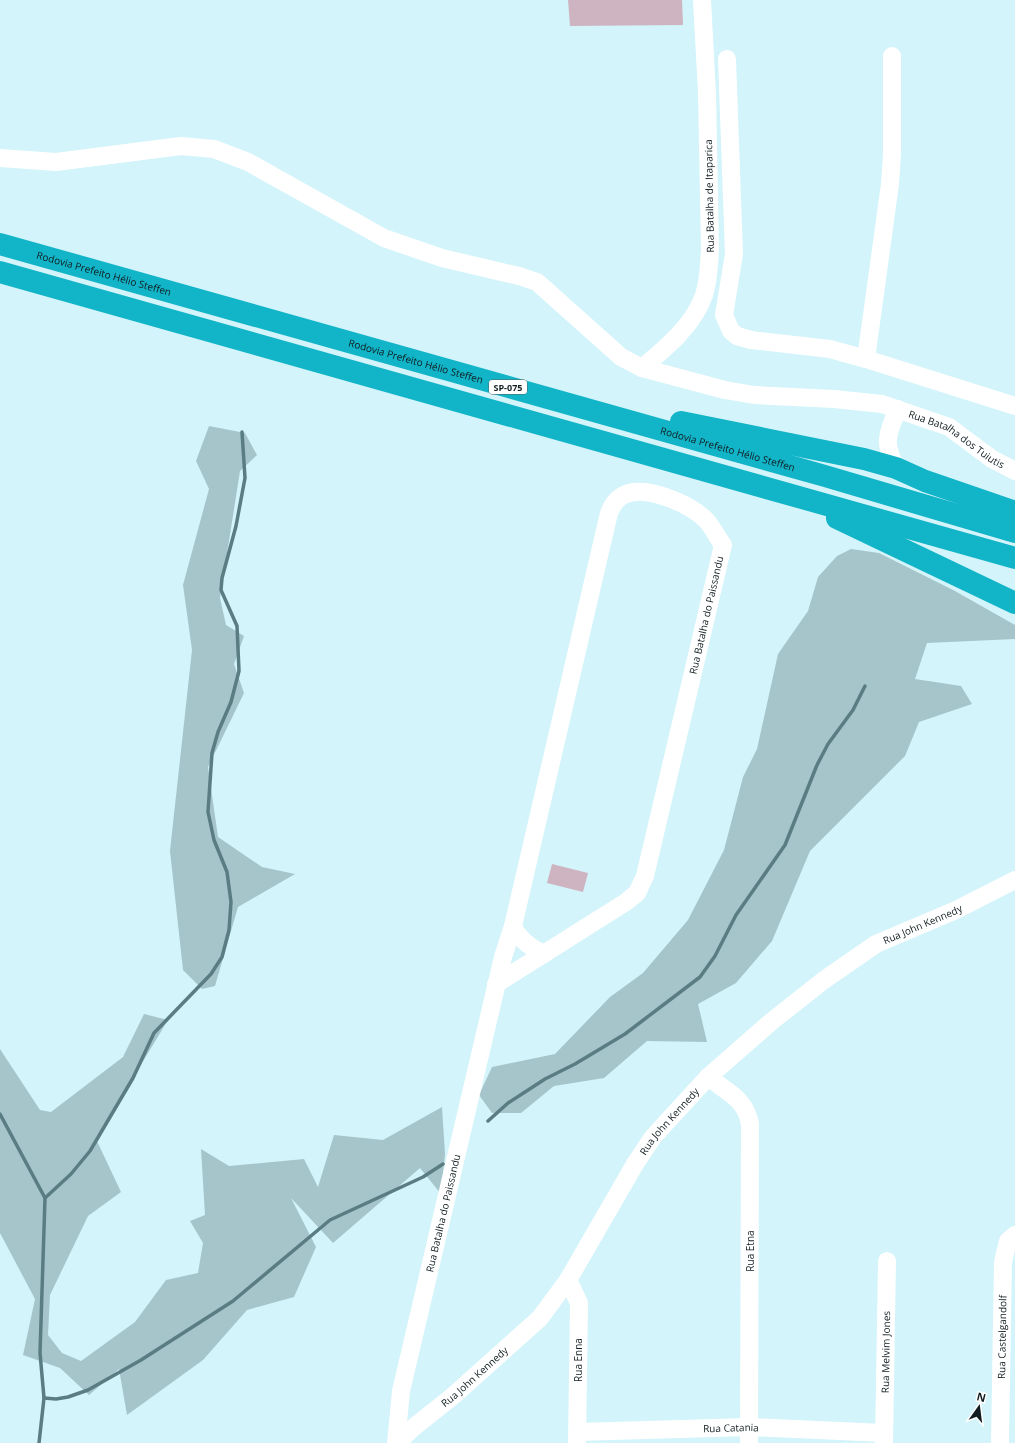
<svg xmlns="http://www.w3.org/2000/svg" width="1015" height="1443" font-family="'Open Sans',sans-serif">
<rect width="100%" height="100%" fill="#d2f4fa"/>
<g fill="#a6c5ca">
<polygon points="209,426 245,433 257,455 240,471 220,598 226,625 244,636 234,664 244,693 208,767 218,837 262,867 295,874 238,907 215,986 202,989 183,970 170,851 192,650 183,585 209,489 196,461"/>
<polygon points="851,549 879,553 955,591 1015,625 1015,639 927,643 915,679 961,686 972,704 919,722 905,756 810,851 772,941 736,983 698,1004 707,1042 647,1041 604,1078 554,1086 521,1113 492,1113 479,1095 492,1067 555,1054 610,997 643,973 688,920 724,850 743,777 757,749 778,654 808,611 818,577 837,556"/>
<polygon points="144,1014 168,1020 96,1139 121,1192 88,1216 50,1295 48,1335 62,1353 81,1361 135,1322 166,1280 198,1273 203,1243 190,1221 205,1215 201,1149 229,1166 304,1159 318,1187 334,1135 383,1140 442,1107 445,1154 441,1194 420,1168 333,1243 291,1198 316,1247 294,1297 247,1310 203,1360 127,1415 119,1369 89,1395 60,1368 23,1355 35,1299 0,1233 0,1049 40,1110 51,1112 123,1057"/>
</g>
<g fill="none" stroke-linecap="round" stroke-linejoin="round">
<g stroke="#5a7d83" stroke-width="3.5">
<polyline points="0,1114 45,1198 40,1353 44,1398 39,1443"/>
<polyline points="488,1121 508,1103 545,1079 575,1064 625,1034 700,977 715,956 736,915 785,845 817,765 828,744 853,710 865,686"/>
<polyline points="45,1198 71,1174 90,1151 133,1078 154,1033 211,974 222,957 229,930 231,902 227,872 214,840 208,812 212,753 218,732 231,702 239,671 237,626 221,590 222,578 236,526 245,478 242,432"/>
<polyline points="44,1398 56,1399 68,1397 88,1390 141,1360 233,1301 330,1220 423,1177 443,1164"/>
</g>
</g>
<g fill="#ceb4c1">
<polygon points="568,0 682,0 683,25 570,26"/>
<polygon points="552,864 588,873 583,892 547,883"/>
</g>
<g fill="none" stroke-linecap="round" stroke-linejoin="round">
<g stroke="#fff" stroke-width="18">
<polyline points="727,59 734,254 724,315 731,331 737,336 751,340 830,349 866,359 1015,406"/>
<path id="s1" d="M0,158L56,162L181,146L214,149L248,162L384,238L442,258L519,276L537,282L621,357L642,368L725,390L754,395L834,399L882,404L949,427L992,459L1015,471"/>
<polyline points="866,359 890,184 892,154 892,56"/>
<path d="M642,368C666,348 694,325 704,295C709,280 709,264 710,249L707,93L702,0"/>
<path d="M896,468C883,442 887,435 898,409"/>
<path d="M513,926C519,940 531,948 544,954"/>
<path d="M708,1077C727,1092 746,1099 750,1124L749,1443"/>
<polyline points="568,1280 579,1303 577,1443"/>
<path id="s2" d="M578,1432L749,1427L884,1433"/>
<path id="s3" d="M396,1443L401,1391L503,957L513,926L609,513C612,506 615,500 622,496C644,483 689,504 705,519C712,526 717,537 723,545L645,876L637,893L626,902L496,984"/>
<path id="s4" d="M397,1443L414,1427L453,1396L540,1318L568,1280L635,1164L653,1137L708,1077L772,1021L824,980L876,944L956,910L1015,880"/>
<path id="s5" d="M884,1443L887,1261"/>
<path id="s6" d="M1000,1443L1003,1262L1008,1241L1015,1235"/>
</g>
<g stroke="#12b4c8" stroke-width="22">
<path id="s7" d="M0,244L825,476L1015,532"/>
<polyline points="0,272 1015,558"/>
<polyline points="681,422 864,459 896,468 925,481 1015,512"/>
<polyline points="837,518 1015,603"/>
</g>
</g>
<g text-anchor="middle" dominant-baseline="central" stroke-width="3" stroke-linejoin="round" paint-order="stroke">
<rect fill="#fff" stroke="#586163" stroke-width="1" x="489" y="380" width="38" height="14" rx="3"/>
<g font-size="9" font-weight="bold" fill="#111d20">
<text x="508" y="387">SP-075</text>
</g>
<g font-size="10" fill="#111d20" stroke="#fff">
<text transform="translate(709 196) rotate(-91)">Rua Batalha de Itaparica</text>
<text stroke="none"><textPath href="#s7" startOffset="108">Rodovia Prefeito Hélio Steffen</textPath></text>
<text stroke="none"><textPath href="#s7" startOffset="432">Rodovia Prefeito Hélio Steffen</textPath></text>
<text stroke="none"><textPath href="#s1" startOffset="1030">Rua Batalha dos Tuiutis</textPath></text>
<text stroke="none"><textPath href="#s7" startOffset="756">Rodovia Prefeito Hélio Steffen</textPath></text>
<text transform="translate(706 615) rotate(-77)">Rua Batalha do Paissandu</text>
<text stroke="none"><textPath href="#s4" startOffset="750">Rua John Kennedy</textPath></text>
<text stroke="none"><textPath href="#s4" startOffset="426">Rua John Kennedy</textPath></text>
<text stroke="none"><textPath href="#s3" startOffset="235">Rua Batalha do Paissandu</textPath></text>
<text transform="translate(750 1251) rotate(-90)">Rua Etna</text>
<text stroke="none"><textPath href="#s6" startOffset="106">Rua Castelgandolf</textPath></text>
<text stroke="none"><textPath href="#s5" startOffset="91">Rua Melvim Jones</textPath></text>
<text transform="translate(578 1360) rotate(-90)">Rua Enna</text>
<text stroke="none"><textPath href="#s4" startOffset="102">Rua John Kennedy</textPath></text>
<text stroke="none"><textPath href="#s2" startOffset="153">Rua Catania</textPath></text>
</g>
</g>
<g transform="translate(979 1407) rotate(14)" stroke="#ffffff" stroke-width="3" paint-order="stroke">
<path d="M0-3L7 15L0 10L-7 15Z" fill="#111d20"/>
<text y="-6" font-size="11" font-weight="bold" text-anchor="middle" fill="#111d20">N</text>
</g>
</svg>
